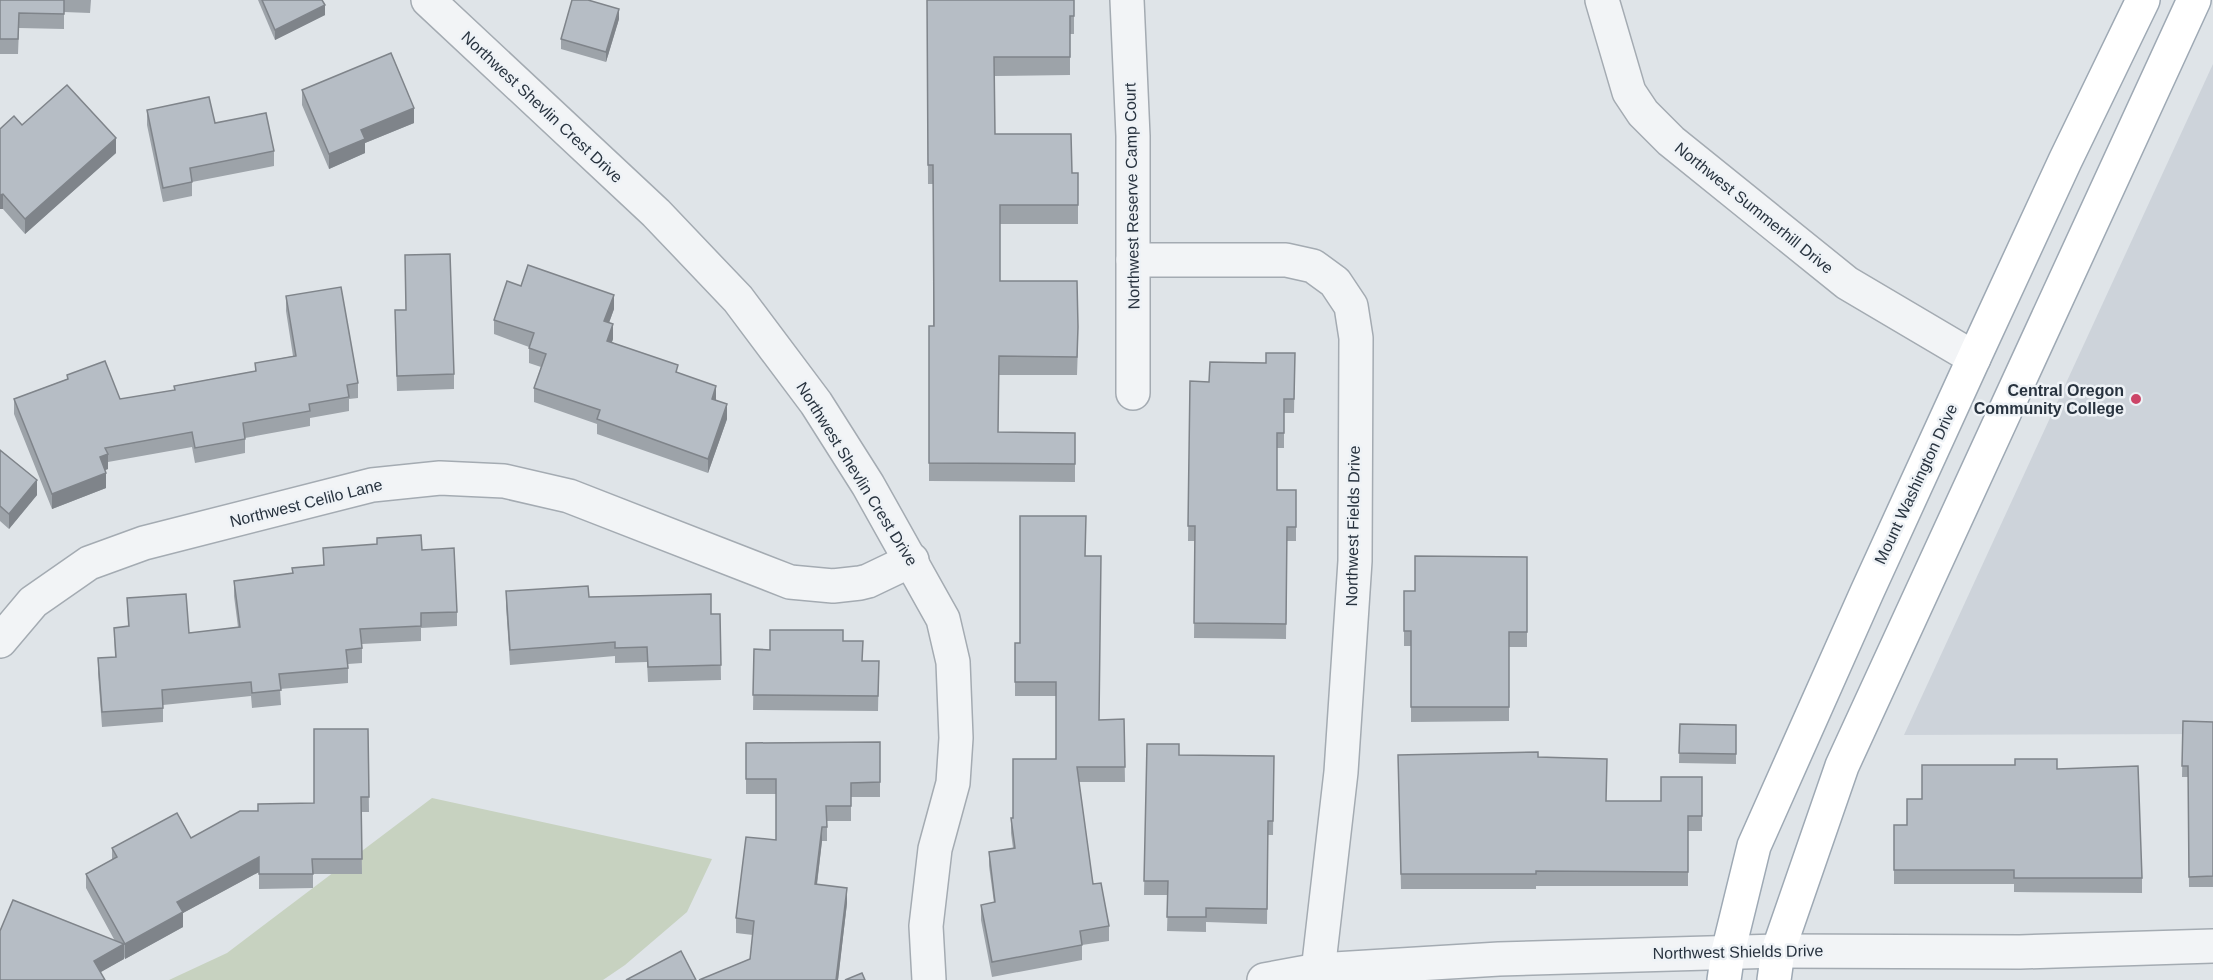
<svg xmlns="http://www.w3.org/2000/svg" width="2213" height="980" font-family="Helvetica,sans-serif">
<rect width="100%" height="100%" fill="#dfe4e8"/>
<polygon fill="#cdd3da" points="2213,64 2213,734 1904,735"/>
<polygon fill="#c7d2c0" points="432,798 712,859 687,912 625,965 603,980 169,980 227,953"/>
<g fill="none" stroke-linecap="round" stroke-linejoin="round">
<g stroke="#a4abb2" stroke-width="36">
<g id="minor">
<polyline points="428,0 656,213 738,299 816,403 868,485 943,619 953,662 956,738 953,783 935,849 926,926 929,980"/>
<polyline points="1127,0 1133,136 1133,393"/>
<polyline points="1602,0 1629,92 1643,113 1671,141 1847,283 1974,358"/>
<polyline points="1133,260 1286,260 1313,266 1335,282 1351,306 1356,338 1355,561 1341,772 1317,980"/>
<polyline points="0,641 33,602 89,563 144,543 372,485 440,478 504,481 569,496 790,582 833,586 860,583 868,581 912,560"/>
<polyline points="1264,980 1318,970 1499,959 1778,951 2020,952 2213,946"/>
</g>
</g>
<g stroke="#9ea9b4" stroke-width="36">
<g id="major">
<polyline points="1724,980 1728,952 1754,846 1867,592 1974,358 2065,161 2143,0"/>
<polyline points="1774,980 1778,951 1842,766 2194,0"/>
</g>
</g>
<use href="#minor" stroke="#f2f4f6" stroke-width="33"/>
<use href="#major" stroke="#fff" stroke-width="33"/>
</g>
<g fill="#9da3a9">
<polygon points="0,0 91,0 90,13 64,12 64,29 19,28 18,54 0,54"/>
<polygon points="258,0 322,0 325,15 275,40"/>
<polygon points="927,0 1074,0 1074,34 1070,34 1070,75 994,76 995,134 1072,173 1078,173 1078,224 1000,224 1000,281 1078,346 1077,375 999,375 998,432 1075,433 1075,482 929,481 929,326 933,326 933,184 928,184"/>
<polygon points="619,19 606,62 561,49 561,39"/>
<polygon points="302,90 414,123 365,143 365,153 329,169 302,105"/>
<polygon points="147,110 215,123 274,151 274,166 192,182 192,196 163,202 147,125"/>
<polygon points="22,125 116,153 25,234 3,209 0,209 0,129"/>
<polygon points="521,286 614,309 609,323 613,339 612,342 678,373 716,400 727,419 708,473 597,434 597,424 534,402 534,388 541,367 529,363 529,347 494,334 494,320"/>
<polygon points="286,296 358,383 358,398 349,399 349,411 310,418 310,426 245,438 245,453 195,463 192,447 108,462 108,469 105,470 106,488 52,509 14,414 14,399 67,379 67,375 120,399 174,390 174,386 255,371 255,363 293,356 286,311"/>
<polygon points="406,310 454,374 454,389 397,391 395,324"/>
<polygon points="1295,353 1294,413 1284,413 1284,448 1277,448 1277,490 1296,490 1296,541 1287,541 1286,639 1194,638 1195,541 1188,541 1190,381 1209,382"/>
<polygon points="0,450 37,495 9,529 0,521"/>
<polygon points="323,548 422,550 457,612 457,626 421,628 421,641 362,644 362,663 348,664 348,683 280,689 281,705 252,708 251,696 163,705 163,722 102,727 98,673 98,658 115,657 114,628 128,627 127,598 189,633 238,627 234,596 234,581 292,573 292,568 323,565"/>
<polygon points="1086,556 1099,720 1124,719 1125,782 1079,782 1093,884 1109,926 1109,941 1082,945 1082,960 992,977 981,920 981,905 994,903 989,866 989,852 1013,848 1011,833 1011,818 1013,818 1056,759 1056,696 1015,696 1015,643 1020,643"/>
<polygon points="1527,557 1527,647 1509,647 1509,721 1411,722 1411,646 1404,646 1404,591 1415,591"/>
<polygon points="506,591 589,597 711,614 720,614 721,680 648,682 647,662 615,663 615,656 510,665 506,606"/>
<polygon points="843,641 863,661 879,661 878,711 753,710 754,649 770,650"/>
<polygon points="2183,721 2213,722 2213,887 2189,887 2188,777 2182,777"/>
<polygon points="1680,724 1736,725 1736,764 1679,763"/>
<polygon points="368,729 369,812 361,812 362,874 313,874 313,888 259,889 259,872 183,913 183,927 125,959 124,957 124,959 100,972 0,980 115,941 86,888 86,874 112,860 112,848 191,838 258,811 314,803"/>
<polygon points="880,742 880,797 851,797 851,821 827,821 827,841 822,841 817,885 847,903 838,980 699,980 750,959 753,935 736,933 736,918 776,840 776,794 746,794 746,743"/>
<polygon points="1147,744 1179,755 1274,756 1273,835 1268,835 1267,924 1206,922 1206,932 1167,931 1168,895 1144,895"/>
<polygon points="1398,755 1538,757 1606,801 1661,801 1702,777 1702,831 1688,831 1688,886 1536,886 1536,889 1401,889"/>
<polygon points="2057,769 2142,878 2142,893 2014,892 2014,884 1894,884 1894,825 1907,825"/>
</g>
<g fill="#7f848a">
<polygon points="325,5 325,15 275,40 275,30"/>
<polygon points="619,9 619,19 606,62 606,52"/>
<polygon points="414,108 414,123 365,143 365,153 329,169 329,154 361,130"/>
<polygon points="116,138 116,153 25,234 25,219"/>
<polygon points="3,194 3,209 0,209 0,195"/>
<polygon points="614,295 614,309 604,336 604,321"/>
<polygon points="613,324 613,339 607,355 607,341"/>
<polygon points="716,386 716,401 712,399"/>
<polygon points="727,404 727,419 708,473 708,459"/>
<polygon points="108,454 108,469 100,472 100,457"/>
<polygon points="106,473 106,488 52,509 52,494"/>
<polygon points="37,480 37,495 9,529 9,514"/>
<polygon points="822,827 822,841 815,899 815,884"/>
<polygon points="259,857 259,872 183,913 183,927 125,959 125,944 177,902"/>
<polygon points="847,888 847,903 838,980 836,980"/>
<polygon points="124,944 124,959 94,976 94,961"/>
</g>
<g fill="#b6bdc5" stroke="#7f848a" stroke-width="1.5">
<polygon points="0,0 64,0 64,14 19,13 18,39 0,39"/>
<polygon points="262,0 322,0 325,5 275,30"/>
<polygon points="572,0 588,0 619,9 606,52 561,39"/>
<polygon points="927,0 1074,0 1074,16 1070,16 1070,57 994,57 995,134 1071,134 1072,173 1078,173 1078,205 1000,205 1000,281 1077,281 1078,327 1077,357 999,356 998,432 1075,433 1075,464 929,463 929,326 934,326 933,165 928,165"/>
<polygon points="391,53 414,108 361,130 365,139 329,154 302,90"/>
<polygon points="67,85 116,138 25,219 3,194 0,195 0,129 14,116 22,125"/>
<polygon points="209,97 215,123 266,113 274,151 190,168 192,182 163,188 147,110"/>
<polygon points="450,254 454,374 397,376 395,310 406,310 405,255"/>
<polygon points="528,265 614,295 604,321 613,324 607,341 678,365 676,372 716,386 712,399 727,404 708,459 597,419 600,410 534,388 546,354 529,348 534,333 494,320 507,281 521,286"/>
<polygon points="341,287 358,383 347,385 349,397 309,404 310,411 243,423 245,439 195,448 192,432 105,448 108,454 100,457 106,473 52,494 14,399 68,379 67,375 105,361 120,399 175,390 174,386 256,371 255,363 296,356 286,296"/>
<polygon points="1266,353 1295,353 1294,399 1284,399 1284,433 1277,433 1277,490 1296,490 1296,527 1287,527 1286,624 1194,623 1195,526 1188,526 1190,381 1209,382 1210,362 1266,363"/>
<polygon points="0,450 37,480 9,514 0,506"/>
<polygon points="1020,516 1086,516 1085,556 1101,556 1099,720 1124,719 1125,767 1077,767 1093,884 1101,883 1109,926 1080,931 1082,945 992,962 981,905 995,902 989,852 1015,848 1011,818 1013,818 1013,759 1056,759 1056,682 1015,682 1015,643 1020,643"/>
<polygon points="421,535 422,550 454,548 457,612 421,613 421,626 360,629 362,648 346,650 348,668 279,674 281,690 252,693 251,682 162,690 163,708 102,712 98,658 116,657 114,628 129,626 127,598 186,594 189,633 240,627 234,581 293,573 292,568 324,565 323,548 377,544 377,538"/>
<polygon points="1415,556 1527,557 1527,632 1509,632 1509,707 1411,707 1411,631 1404,631 1404,591 1415,591"/>
<polygon points="588,586 589,597 711,594 711,614 720,614 721,665 648,667 647,647 615,648 615,642 510,650 506,591"/>
<polygon points="770,630 843,630 843,641 863,641 862,661 879,661 878,696 753,695 754,649 770,650"/>
<polygon points="2183,721 2213,722 2213,876 2189,877 2188,766 2182,766"/>
<polygon points="1680,724 1736,725 1736,754 1679,753"/>
<polygon points="314,729 368,729 369,797 361,797 362,859 312,859 313,874 259,874 259,857 177,902 183,912 125,944 86,874 117,857 112,848 177,813 191,838 240,811 258,811 258,804 314,803"/>
<polygon points="880,742 880,782 851,783 851,806 826,806 827,827 822,827 815,884 847,888 836,980 699,980 750,959 754,921 736,918 746,837 776,840 776,779 746,779 746,743"/>
<polygon points="1147,744 1179,744 1179,755 1274,756 1273,821 1268,821 1267,909 1206,908 1206,917 1167,917 1168,881 1144,881"/>
<polygon points="1538,752 1538,757 1607,759 1606,801 1661,801 1661,777 1702,777 1702,816 1688,816 1688,872 1536,871 1536,874 1401,874 1398,755"/>
<polygon points="2015,759 2057,759 2057,769 2138,766 2142,878 2014,878 2014,870 1894,870 1894,825 1907,825 1907,799 1922,799 1922,765 2015,765"/>
<polygon points="13,900 124,944 94,961 105,980 0,980 0,931"/>
<polygon points="681,951 696,980 626,980"/>
<polygon points="862,973 865,980 845,980"/>
</g>
<circle fill="#cc4568" stroke="#eef2f6" stroke-width="2" cx="2136" cy="399" r="6"/>
<g text-anchor="middle" dominant-baseline="central" stroke-width="5" stroke-linejoin="round" paint-order="stroke">
<g font-size="16" fill="#28333f" stroke="#eef2f6">
<text transform="translate(542 107) rotate(43)">Northwest Shevlin Crest Drive</text>
<text transform="translate(1132 196) rotate(-91)">Northwest Reserve Camp Court</text>
<text transform="translate(1754 208) rotate(39)">Northwest Summerhill Drive</text>
<text transform="translate(857 474) rotate(58)">Northwest Shevlin Crest Drive</text>
<text transform="translate(1916 484) rotate(-65)">Mount Washington Drive</text>
<text transform="translate(306 503) rotate(-14)">Northwest Celilo Lane</text>
<text transform="translate(1353 526) rotate(-89)">Northwest Fields Drive</text>
<text transform="translate(1738 952) rotate(-1)">Northwest Shields Drive</text>
</g>
<g font-size="16" font-weight="bold" fill="#28333f" stroke="#eef2f6" text-anchor="end">
<text x="2124" y="390">Central Oregon<tspan x="2124" dy="18">Community College</tspan></text>
</g>
</g>
</svg>
